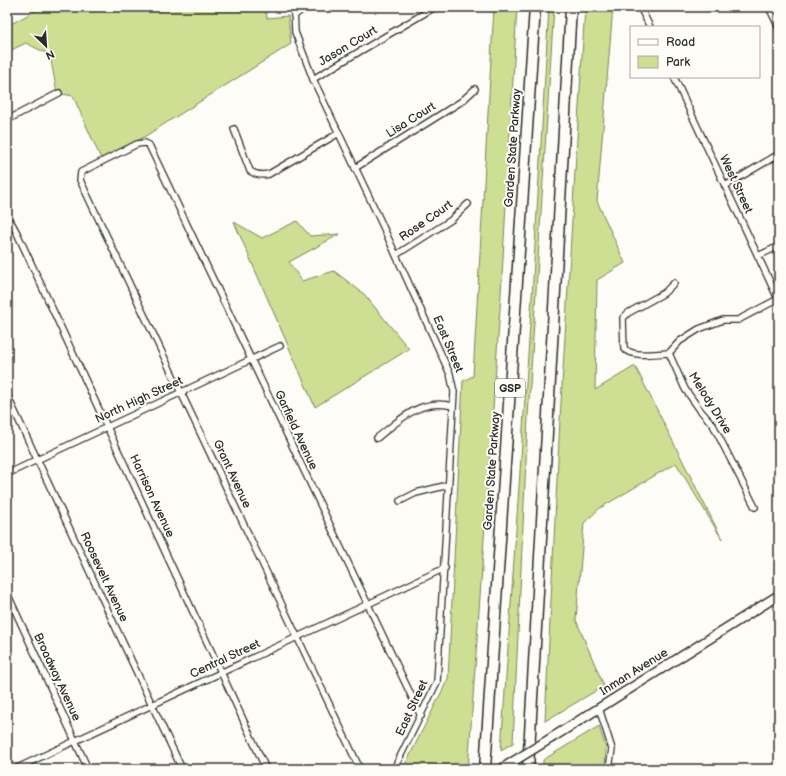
<svg xmlns="http://www.w3.org/2000/svg" width="786" height="776" font-family="'Balsamiq Sans',sans-serif">
<rect width="100%" height="100%" fill="#fdfcf7"/>
<filter id="ink" filterUnits="userSpaceOnUse"><feTurbulence type="fractalNoise" baseFrequency=".025" numOctaves="2"/><feDisplacementMap in="SourceGraphic" scale="8" xChannelSelector="R" yChannelSelector="G"/><feConvolveMatrix kernelMatrix="1 2 1 2 8 2 1 2 1" color-interpolation-filters="sRGB"/></filter>
<g filter="url(#ink)">
<g fill="#cede92" stroke="#7c845e">
<polygon points="34,7 265,7 267,18 288,16 291,44 117,154 102,161 73,96 57,93 50,55 26,43 7,52 7,26 35,11"/>
<polygon points="494,7 517,7 501,294 468,769 403,769 448,679 463,381 473,376"/>
<polygon points="549,7 554,7 528,417 513,743 501,750 532,296"/>
<polygon points="585,7 613,7 597,201 625,263 597,280 595,390 635,366 722,539 676,463 600,508 584,523 576,620 604,686 545,721 560,419"/>
<polygon points="297,221 310,236 340,234 289,262 302,281 334,271 364,294 409,349 315,407 234,222 262,238"/>
<polygon points="599,726 606,748 605,769 543,769 543,760"/>
</g>
<g fill="none" stroke-linecap="round" stroke-linejoin="round">
<g stroke="#2b2b2b" stroke-width="8">
<g id="street">
<polyline points="294,7 295,32 313,79 380,220 450,374 454,392 437,682 394,769"/>
<polyline points="640,7 650,27"/>
<polyline points="769,7 779,28"/>
<polyline points="294,16 305,7"/>
<polyline points="674,77 779,301"/>
<polyline points="313,79 435,7"/>
<polyline points="7,120 59,93"/>
<path d="M234,129L250,171C256,175 261,176 269,174L339,133"/>
<polyline points="355,168 462,101 475,89"/>
<polyline points="725,186 779,154"/>
<polyline points="7,220 11,222 17,233 266,769"/>
<polyline points="396,255 451,220 468,204"/>
<polyline points="758,256 779,246"/>
<polyline points="669,353 685,389 700,410 713,425 755,507"/>
<path d="M669,353C656,353 636,358 624,349L623,318L628,313L664,293L674,283"/>
<polyline points="669,353 680,341 699,329 723,320 738,320 778,299"/>
<polyline points="7,395 182,769"/>
<path d="M377,438C401,419 420,398 453,406"/>
<polyline points="7,474 280,346"/>
<polyline points="400,501 416,493 448,485"/>
<polyline points="7,593 88,769"/>
<polyline points="599,708 612,749 609,769"/>
<polyline points="15,769 445,568"/>
<polyline points="360,769 80,180 81,172 137,144 145,143 149,145 421,716"/>
</g>
</g>
<g stroke="#2b2b2b" stroke-width="11">
<polyline id="secondary" points="553,737 779,595"/>
</g>
<g stroke="#2b2b2b" stroke-width="13">
<g id="highway">
<polyline points="485,769 535,7"/>
<polyline points="528,769 571,7"/>
</g>
</g>
<use href="#street" stroke="#fdfcf7" stroke-width="5.5"/>
<use href="#secondary" stroke="#fdfcf7" stroke-width="8"/>
<use href="#highway" stroke="#fdfcf7" stroke-width="10"/>
<g stroke="#2b2b2b" stroke-width="11" stroke-linecap="butt">
<polyline id="secondary-bridge" points="501,769 553,737"/>
</g>
<use href="#secondary-bridge" stroke="#fdfcf7" stroke-width="8"/>
</g>
</g>
<g text-anchor="middle" dominant-baseline="central" stroke-width="4" stroke-linejoin="round" paint-order="stroke">
<rect fill="#fdfcf7" stroke="#6a6a68" stroke-width="1" x="495" y="379" width="30" height="18" rx="3"/>
<g font-size="11" font-weight="bold" fill="#2b2b2b">
<text x="510" y="388">GSP</text>
</g>
<g font-size="12" fill="#2b2b2b" stroke="#fdfcf7">
<text transform="translate(348 46) rotate(-31)">Jason Court</text>
<text transform="translate(411 120) rotate(-32)">Lisa Court</text>
<text transform="translate(513 148) rotate(-86)">Garden State Parkway</text>
<text transform="translate(736 184) rotate(65)">West Street</text>
<text transform="translate(426 221) rotate(-35)">Rose Court</text>
<text transform="translate(448 344) rotate(67)">East Street</text>
<text transform="translate(139 400) rotate(-25)">North High Street</text>
<text transform="translate(710 403) rotate(58)">Melody Drive</text>
<text transform="translate(296 430) rotate(65)">Garfield Avenue</text>
<text transform="translate(492 471) rotate(-86)">Garden State Parkway</text>
<text transform="translate(232 474) rotate(65)">Grant Avenue</text>
<text transform="translate(152 496) rotate(65)">Harrison Avenue</text>
<text transform="translate(104 577) rotate(65)">Roosevelt Avenue</text>
<text transform="translate(225 659) rotate(-25)">Central Street</text>
<text transform="translate(634 672) rotate(-32)">Inman Avenue</text>
<text transform="translate(57 677) rotate(65)">Broadway Avenue</text>
<text transform="translate(412 708) rotate(-65)">East Street</text>
</g>
</g>
<rect width="786" height="776" fill="none" stroke="#fdfcf7" stroke-width="24"/>
<rect x="12" y="12" width="762" height="752" fill="none" stroke="#2b2b2b" stroke-width="1.5" filter="url(#ink)"/>
<rect x="630" y="26" width="130" height="52" fill="#fdfcf7" stroke="#a9a8a5"/>
<rect x="638" y="39" width="20" height="6" fill="#fdfcf7" stroke="#a9a8a5"/>
<text x="666" y="46" font-size="12" fill="#2b2b2b">Road</text>
<rect x="638" y="56" width="20" height="12" fill="#cede92" stroke="#a9a8a5"/>
<text x="666" y="66" font-size="12" fill="#2b2b2b">Park</text>
<g transform="translate(46 46) rotate(155)" stroke="#fdfcf7" stroke-width="3" paint-order="stroke">
<path d="M0-3L7 15L0 10L-7 15Z" fill="#2b2b2b"/>
<text y="-6" font-size="11" font-weight="bold" text-anchor="middle" fill="#2b2b2b">N</text>
</g>
</svg>
